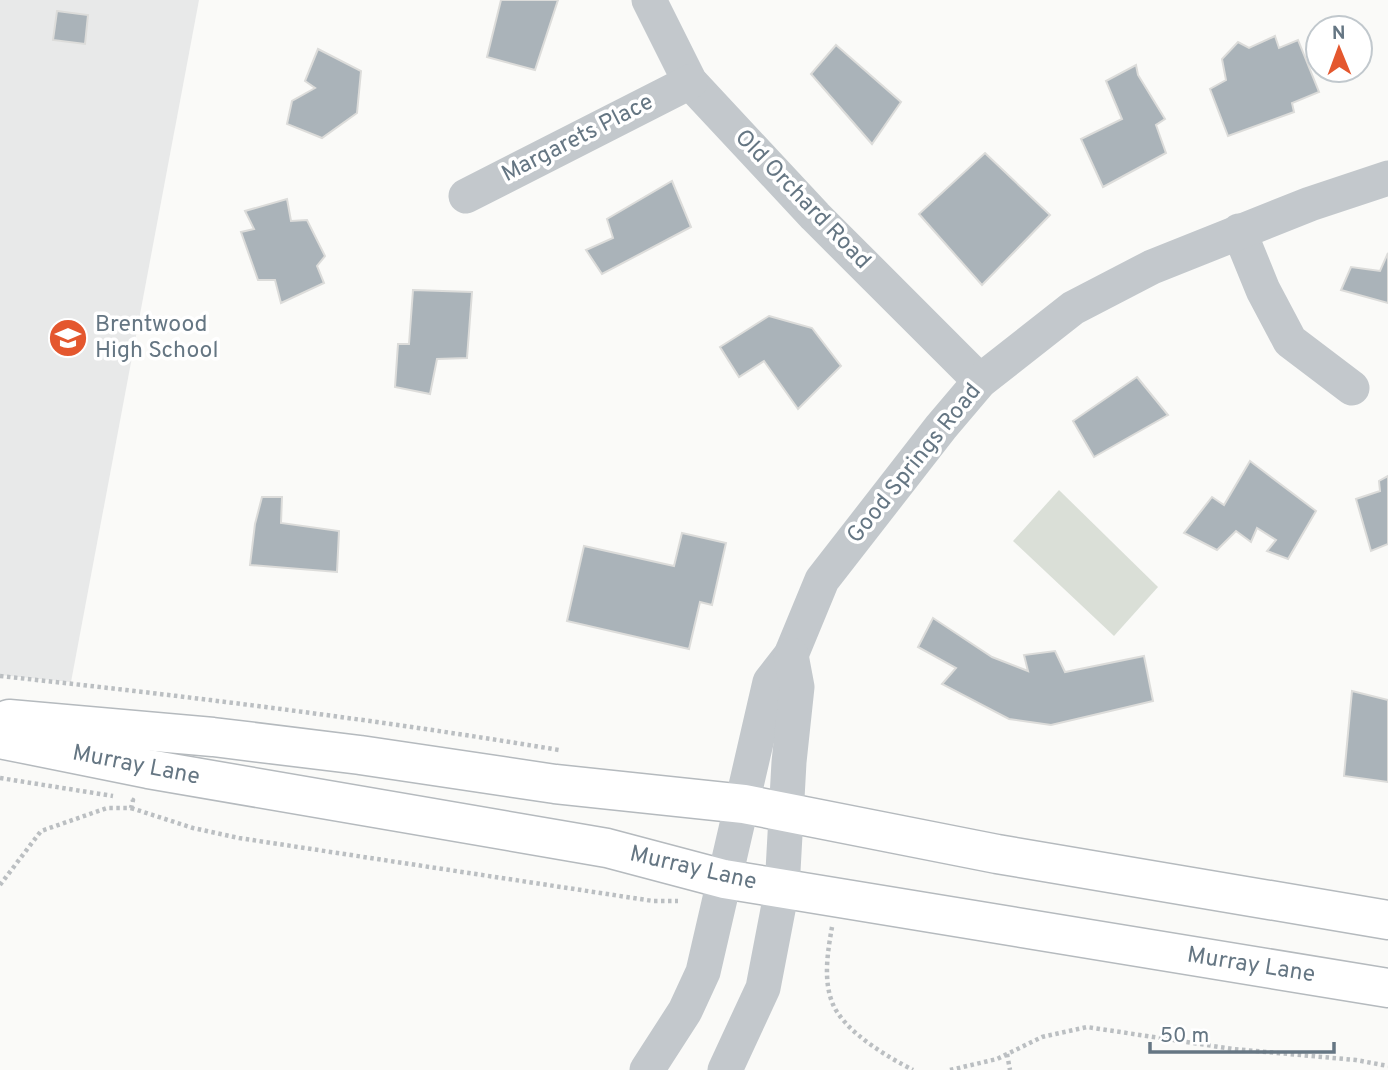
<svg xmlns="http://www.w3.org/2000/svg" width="1388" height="1070" font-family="Overpass,sans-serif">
<rect width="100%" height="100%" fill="#fafaf8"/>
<polygon fill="#e8e9e9" points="0,0 199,0 71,682 0,675"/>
<polygon fill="#dadfd7" points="1059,490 1158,587 1114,636 1013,541"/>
<g fill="#aab3b9" stroke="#dcdcda" stroke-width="2">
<polygon points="501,0 558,0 535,70 487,57"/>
<polygon points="57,11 88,15 85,44 53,40"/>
<polygon points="1275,36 1279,48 1298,40 1319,92 1292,103 1294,112 1228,136 1210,89 1226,80 1222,59 1238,42 1249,48"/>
<polygon points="836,45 901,102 872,144 811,74"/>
<polygon points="318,49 361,71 357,113 322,138 287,124 292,101 315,88 305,81"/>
<polygon points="1136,65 1138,75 1165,119 1156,125 1166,153 1103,187 1081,139 1122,119 1106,81"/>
<polygon points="985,153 1050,215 982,285 919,214"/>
<polygon points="672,181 691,227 602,274 586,250 613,238 607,219"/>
<polygon points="287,199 291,221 307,220 325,256 317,266 324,283 281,303 275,280 258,280 241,232 254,229 245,211"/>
<polygon points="1388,253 1388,303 1341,290 1351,267 1380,271"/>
<polygon points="413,290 472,292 467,358 437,359 430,394 395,387 398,344 409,344"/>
<polygon points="769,316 812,328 841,366 798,409 764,361 739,377 720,347"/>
<polygon points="1137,377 1168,415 1094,457 1073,421"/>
<polygon points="1250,461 1316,511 1288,559 1267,551 1276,540 1257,528 1251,542 1236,531 1217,550 1184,533 1212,497 1224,505"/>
<polygon points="1388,476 1388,544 1371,551 1356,499 1380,491 1379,481"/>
<polygon points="262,497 282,497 281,523 339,531 337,572 250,565 255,524"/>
<polygon points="682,533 726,543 712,605 700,602 689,649 567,621 584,546 674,566"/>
<polygon points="933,618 992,657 1028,671 1024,655 1055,651 1065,672 1144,656 1153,701 1051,725 1009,719 942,684 956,668 918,647"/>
<polygon points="1352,691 1388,700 1388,782 1344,776"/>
</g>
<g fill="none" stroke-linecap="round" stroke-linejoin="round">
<g stroke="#b5babe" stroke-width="41">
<g id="major">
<polyline points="9,719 213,737 360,755 555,784 744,804 997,854 1388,920"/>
<polyline points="0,739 148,769 607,848 724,879 1388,988"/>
</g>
</g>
<g stroke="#bbbfc2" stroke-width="4.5" stroke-dasharray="3.5 3.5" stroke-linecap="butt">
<path d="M0,676C187,696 373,719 559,750"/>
<polyline points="0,778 113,796"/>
<polyline points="131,808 193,828 239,838 653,901 678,901"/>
<polyline points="0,885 41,831 107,808 131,808 133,800 129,799"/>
<path d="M832,927C828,950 823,978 832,1002C843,1031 886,1056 913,1070"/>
<polyline points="1007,1054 1010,1070"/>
<polyline points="950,1070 997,1059 1042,1037 1087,1027 1233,1049 1356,1060 1388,1066"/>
</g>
<g stroke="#c3c8cc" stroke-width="35">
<polyline points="649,0 690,82 815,216 980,381"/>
<polyline points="466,196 690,82"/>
<polyline points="1239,231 1263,290 1290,341 1352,388"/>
<polyline points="647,1070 685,1011 703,972 770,682 791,655 822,580 941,427 980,381 1073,308 1152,267 1310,204 1388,178"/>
<polyline points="725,1070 763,988 782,889 789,762 797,687 791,655"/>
</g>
<use href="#major" stroke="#fff" stroke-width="38"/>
</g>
<defs>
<g id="school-disc" transform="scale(2.0125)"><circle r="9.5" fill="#e4572e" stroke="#fff"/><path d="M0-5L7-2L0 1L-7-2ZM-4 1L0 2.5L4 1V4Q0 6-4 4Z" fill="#fff"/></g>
</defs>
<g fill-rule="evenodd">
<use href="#school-disc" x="68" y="338"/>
</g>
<g text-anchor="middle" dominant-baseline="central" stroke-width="7" stroke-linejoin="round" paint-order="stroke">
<g font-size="23" fill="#657683" stroke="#fff">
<text transform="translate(578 139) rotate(-27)">Margarets Place</text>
<text transform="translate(802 200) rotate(46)">Old Orchard Road</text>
<text transform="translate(915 464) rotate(-51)">Good Springs Road</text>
<text transform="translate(136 766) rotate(11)">Murray Lane</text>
<text transform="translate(693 869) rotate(13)">Murray Lane</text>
<text transform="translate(1251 966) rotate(9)">Murray Lane</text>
</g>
<g font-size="23" fill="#657683" stroke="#fff" text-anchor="start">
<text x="95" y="325">Brentwood<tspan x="95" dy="26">High School</tspan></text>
</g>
</g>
<g transform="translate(1339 49) rotate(359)"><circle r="33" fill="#ffffff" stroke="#c1c8cd" stroke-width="2"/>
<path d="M0-5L12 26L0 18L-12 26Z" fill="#e4572e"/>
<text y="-10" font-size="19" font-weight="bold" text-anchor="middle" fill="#657683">N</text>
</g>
<path d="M1150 1042v10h184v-10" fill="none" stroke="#657683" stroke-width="3.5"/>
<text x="1160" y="1042" font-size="21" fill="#657683" stroke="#ffffff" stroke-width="5" paint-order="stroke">50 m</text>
</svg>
